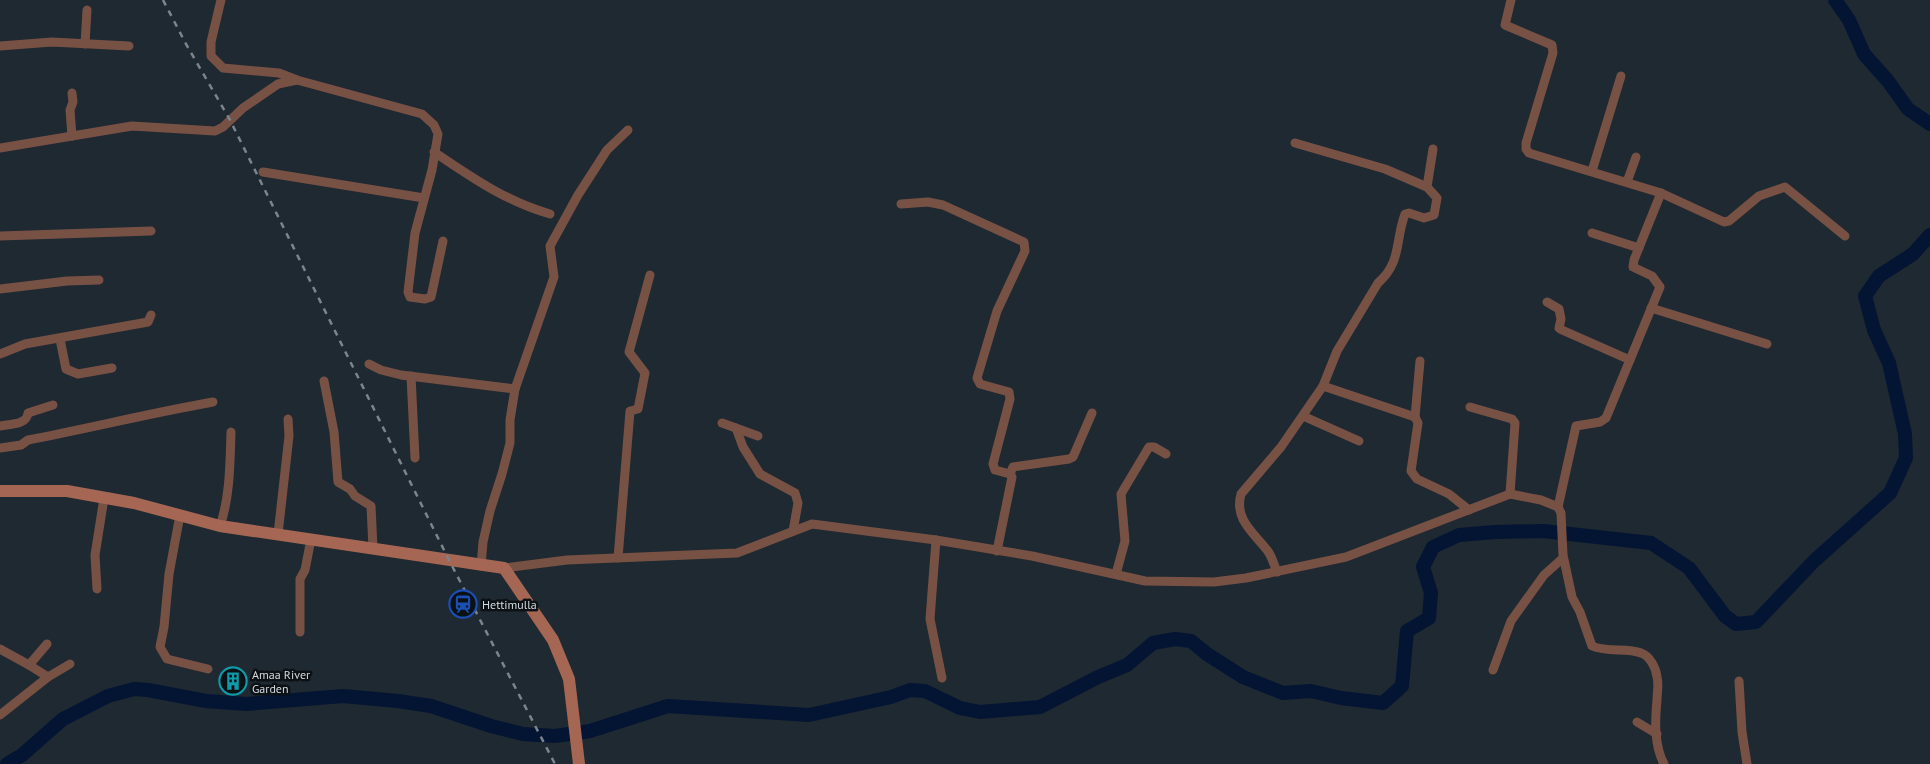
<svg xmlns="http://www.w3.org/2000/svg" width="1930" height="764" font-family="'PT Sans',sans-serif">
<rect width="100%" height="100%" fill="#1f2931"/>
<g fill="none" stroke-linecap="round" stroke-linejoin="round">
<g stroke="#041433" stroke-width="14">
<polyline points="1835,0 1849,20 1864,54 1888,81 1908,109 1930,124"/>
<polyline points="7,764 22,755 63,719 108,696 134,689 148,690 206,701 246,704 343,696 398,701 431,706 491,726 523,734 555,736 590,731 668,706 809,715 891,697 910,690 925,691 960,708 980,712 1040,707 1098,677 1127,665 1153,643 1175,639 1191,641 1207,654 1243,677 1283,693 1311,691 1341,698 1383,703 1402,686 1407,631 1429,618 1431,593 1423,567 1433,547 1459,535 1495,532 1543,531 1651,543 1689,568 1725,616 1736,624 1756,622 1814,561 1890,493 1906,458 1905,434 1889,363 1874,330 1865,296 1879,276 1913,254 1930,235"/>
</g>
<g stroke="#785145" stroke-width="9">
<polyline points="221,0 211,42 211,56 223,68 279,73 297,80"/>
<polyline points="1511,0 1505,25 1552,45 1553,53 1526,143 1526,149 1529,153 1661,193 1724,222 1729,221 1759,196 1785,187 1845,236"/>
<polyline points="85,44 87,10"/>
<polyline points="0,46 52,42 129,46"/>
<polyline points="72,93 73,102 70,110 72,136"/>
<polyline points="1295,143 1385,169 1427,187"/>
<polyline points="0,148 132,126 215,131 223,127 243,108 278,84 297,80 422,114 434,125 438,134 432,170 415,233 408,292 410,297 425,299 431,297 443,241"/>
<path d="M1433,149L1427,187L1437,198L1434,215L1424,218L1409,213L1405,214C1395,240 1402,262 1378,283L1337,351L1323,386L1415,417L1418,423L1411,471L1417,479L1449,494L1469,510"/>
<path d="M434,152C471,177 507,202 550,214"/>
<polyline points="1592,171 1621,76"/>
<polyline points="263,172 424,198"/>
<polyline points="1627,182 1636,157"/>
<polyline points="901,204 928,202 943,205 1024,242 1025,251 997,311 977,378 980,384 1009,392 1010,399 993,464 995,470 1010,474 1012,477 997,551"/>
<polyline points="1592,233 1639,248"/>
<polyline points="0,236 151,231"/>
<polyline points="0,289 67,281 99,280"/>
<polyline points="1547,302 1559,309 1561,319 1559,328 1562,330 1630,360"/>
<polyline points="1651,308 1767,344"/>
<polyline points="60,339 66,369 78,374 112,368"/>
<polyline points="0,354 25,344 148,322 151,315"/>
<polyline points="369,364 381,370 401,375 515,389"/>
<polyline points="411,376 415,458"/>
<polyline points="324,381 334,432 338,482 350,489 355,496 371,506 373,548"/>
<polyline points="1470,407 1512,419 1515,423 1510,494"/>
<polyline points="1303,416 1359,441"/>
<polyline points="1415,417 1420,361"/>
<polyline points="722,423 758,436"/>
<path d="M0,426C10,424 27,425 28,413L53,405"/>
<polyline points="736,428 743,447 760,474 795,493 798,503 793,531"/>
<path d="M0,448L21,445L28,440C90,428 151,413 213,402"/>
<polyline points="1010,474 1013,467 1069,459 1073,457 1092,413"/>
<polyline points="1558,507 1576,426 1600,422 1606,418 1660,287 1652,276 1633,267 1634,260 1661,193"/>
<polyline points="180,515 169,574 164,627 160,647 167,659 208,669"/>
<path d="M220,526C230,497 230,463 231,432"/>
<polyline points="278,534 289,436 288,419"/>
<polyline points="936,540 930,619 942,678"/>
<polyline points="618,558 630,411 638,409 645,373 629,352 650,275"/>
<polyline points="481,566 483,542 490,511 502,474 510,443 510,420 515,389 554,277 550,246 578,195 607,150 628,130"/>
<path d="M504,568L567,560L737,553L812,524L936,540L1032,556L1145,581L1214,582L1246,578L1346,557L1510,494L1541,500L1558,507L1561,513L1563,555L1572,597L1580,612L1592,646C1608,653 1627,647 1641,653C1650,656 1656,668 1657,677C1659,684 1657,693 1657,700C1655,721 1654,745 1664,764"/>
<path d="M1277,572C1274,565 1272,556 1267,550C1253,532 1234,519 1241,494L1281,447L1323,386"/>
<polyline points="1116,574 1125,541 1121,494 1149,447 1154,447 1166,454"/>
<polyline points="97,589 95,555 104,498"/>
<polyline points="300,632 300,579 305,570 311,539"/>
<polyline points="0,649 29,665 47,644"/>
<polyline points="29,665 48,677 70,664"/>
<polyline points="1493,670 1511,621 1544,575 1563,558"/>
<polyline points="1739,681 1742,732 1747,764"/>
<polyline points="0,715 48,677"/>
<polyline points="1637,722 1657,734"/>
</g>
<polyline stroke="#a56754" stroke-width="12" points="0,491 67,491 134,503 220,526 504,568 553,640 569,679 579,764"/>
<polyline stroke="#7c858b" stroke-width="2.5" stroke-dasharray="6 6" stroke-linecap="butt" points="163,0 186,44 230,120 450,562 555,764"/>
</g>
<defs>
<g id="station-ring" transform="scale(1.4375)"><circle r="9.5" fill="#0c1115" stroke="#1a4fb4" stroke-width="1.5"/><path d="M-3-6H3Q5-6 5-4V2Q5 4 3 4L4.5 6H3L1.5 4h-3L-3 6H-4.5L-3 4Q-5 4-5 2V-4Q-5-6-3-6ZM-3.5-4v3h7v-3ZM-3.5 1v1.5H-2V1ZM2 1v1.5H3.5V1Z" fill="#1a4fb4"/></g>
<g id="building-ring" transform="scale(1.4375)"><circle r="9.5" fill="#0c1115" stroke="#0f9aa8" stroke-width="1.5"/><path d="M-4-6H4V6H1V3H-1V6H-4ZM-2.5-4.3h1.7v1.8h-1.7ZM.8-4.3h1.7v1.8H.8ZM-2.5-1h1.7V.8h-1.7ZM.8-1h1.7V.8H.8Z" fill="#0f9aa8"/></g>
</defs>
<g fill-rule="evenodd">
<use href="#station-ring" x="463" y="604"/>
<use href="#building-ring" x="233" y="681"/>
</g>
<g text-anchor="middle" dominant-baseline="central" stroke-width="5" stroke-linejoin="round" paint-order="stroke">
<g font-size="12" fill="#d5dce1" stroke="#0c1115" text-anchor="start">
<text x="482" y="604">Hettimulla</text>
<text x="252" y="674">Amaa River<tspan x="252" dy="14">Garden</tspan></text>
</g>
</g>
</svg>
